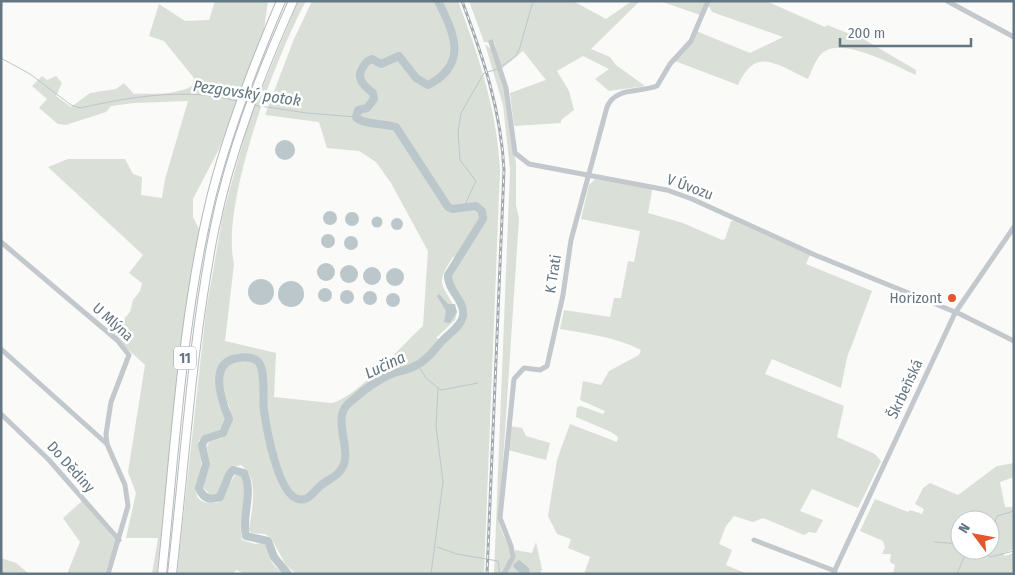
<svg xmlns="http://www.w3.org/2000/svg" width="1015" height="575" font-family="'Fira Sans Condensed',sans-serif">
<rect width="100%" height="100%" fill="#fafaf8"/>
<g fill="#dadfd7" fill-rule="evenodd">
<path d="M215,1H268L264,30L219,149L193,199V217L200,231L175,408L157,574H152L158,538H126L136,493L128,472L145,365L111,334L130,312L133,300L140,291L142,283L129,273L143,255L48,167L68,159H125L133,174L142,177L141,195L162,198L165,179L188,101L134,103L111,106L106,112L66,125L58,124L39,108L47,99L32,86L42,76L47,80L56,76L62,83L56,96L71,107L90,93L116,89L124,83L134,94C153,93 174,96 192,86L194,78L164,41L149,36L159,4L185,21L209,20Z"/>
<path d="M298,1H306C276,56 220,204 234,264L225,341L276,353L274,397L331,403C353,401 404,343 423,326L428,251L391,183L376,162L359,151L327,148L319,122L265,115L294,39L312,1H458C479,57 497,110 500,170L484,574H296L286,565L271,538L265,534L251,533L249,529C252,509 260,478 241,465L230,468L218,494L211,496L203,487L210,464L207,447L209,442L222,438C233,427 233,417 228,403L221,406L226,421L218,432L204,436L199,440C198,451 201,456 201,464C201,481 183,505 217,503C228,497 227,482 237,474L242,476C249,498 237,519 242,540L255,544L264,543C271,551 268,558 274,565C277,569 280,569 283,574H246L236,570L233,574H177L206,311L223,214L249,120ZM453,257H460C457,262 452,269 450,274C445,290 474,302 461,325C457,331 449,336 444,341L436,338L455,320L457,312C444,284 433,287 453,257Z"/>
<path d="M469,1H573L606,19L632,1H640L591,49L610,57L616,65L645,86L609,91L595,79L609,69L583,56L557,71L569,91L574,110L561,120V123L514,126L510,93L546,80L523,51L499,71L504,87L516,164V205L519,218L499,523C506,548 518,547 503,574H494L510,170L503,105L485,44L496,53L495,43L484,42Z"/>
<polygon points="660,1 706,1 700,15"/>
<path d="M710,1H766L825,27L827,25L865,40L916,70V75C896,66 848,40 827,50C816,55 813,69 808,79C777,65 756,45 738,85L675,61L696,31L750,53L783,37L712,12L708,5Z"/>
<path d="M595,179L651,189L652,191L648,213L683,223L722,240L725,239L731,221H734L810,255L806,264L872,291L850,350C847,353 843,380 841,388L772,359L765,374L844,406L837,437L875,454L881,461L858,508L812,489L800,511L823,520L816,533L809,532L804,535L763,518L753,522L734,516L726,526L719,544L732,550L726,565L747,574H584L590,557L568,548L571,539L557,534L548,516L557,460L570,424L617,442L618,437L611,432L576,417L577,407L581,406L603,414L605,411L580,400L583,381L601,385L609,371L639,355L641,350C616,337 588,334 560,329L564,310L610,317L614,298H621L628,261L634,262L640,231L581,219L589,185Z"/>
<polygon points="509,426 522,428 526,436 550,443 546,460 508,450"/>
<path d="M1014,463V477L1000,482L1005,507H1014V549L1004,553V556L1014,553V574H893L895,565L890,562L891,554H882L885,547L883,541L860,531L875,499L908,512L910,510L922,514L924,509L915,504L923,488L930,483L958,495L997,466ZM960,520H990V550H960Z"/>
<polygon points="82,501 116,541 105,574 67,574 80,542 63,518"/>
<polygon points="536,542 542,569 540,574 506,574 514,560 515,550 532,553"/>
<polygon points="1,558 16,563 29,574 1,574"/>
</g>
<g fill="#bbc7cb">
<circle cx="285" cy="150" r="10"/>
<circle cx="330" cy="218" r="7"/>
<circle cx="352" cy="219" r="7"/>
<circle cx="377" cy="222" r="5.5"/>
<circle cx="397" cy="224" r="6"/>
<circle cx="328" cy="241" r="7"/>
<circle cx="351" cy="243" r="7"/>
<circle cx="326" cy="272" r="9"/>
<circle cx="349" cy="274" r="9"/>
<circle cx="372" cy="276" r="9"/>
<circle cx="395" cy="277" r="9"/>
<circle cx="261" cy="292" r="13"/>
<circle cx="291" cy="294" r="13"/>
<circle cx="325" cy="295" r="7"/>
<circle cx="347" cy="297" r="7"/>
<circle cx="370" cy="298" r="7"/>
<circle cx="393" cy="300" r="7"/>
<polygon points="439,294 448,304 455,304 457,312 450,323 444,322 446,311 437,296"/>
<path d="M519,560L529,568L530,574C521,574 517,573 513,565Z"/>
</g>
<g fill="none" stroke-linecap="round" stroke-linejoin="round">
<g stroke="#bbc7cb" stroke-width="1">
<path d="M1,58L30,74L71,105L80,108C130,97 187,87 237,101"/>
<polyline points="502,66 516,56 520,47 533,1"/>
<polyline points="253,105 307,113 356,117"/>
<polyline points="463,209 476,181 460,160 458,132 461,113 484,73 498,69"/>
<polyline points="418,365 426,378 438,388 436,426 443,482 431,574"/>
<polyline points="438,388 441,390 478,383"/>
<polyline points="990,537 997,516 1014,511"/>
<polyline points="935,542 960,544"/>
<polyline points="437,547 457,554 498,561 500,574"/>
<polyline points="981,550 990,557 1014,551"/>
<polyline points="1,572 8,574"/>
<polyline points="957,574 967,550"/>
</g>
<path stroke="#bbc7cb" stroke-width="8" d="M288,574L274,557L268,541L246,536C241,515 254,494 244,473L233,470L229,475L220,497C210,501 203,498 199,488L206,464L202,445L205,439L223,433L229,419C222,402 207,362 238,358C244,357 251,357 256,360C267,366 262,399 264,411C267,431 278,494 298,499C307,502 313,493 319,487C325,481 335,478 340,471C354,455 335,427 344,409C346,405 351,401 355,398C365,389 376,381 389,375C398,371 409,370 417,365C429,359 435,348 444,339C451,332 461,326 463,316C465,300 447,290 448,275L483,219L482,211L476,206L452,209L448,207L396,127C384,123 362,125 356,117L358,110L367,108L374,99L373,93C364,86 355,78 363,67C366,62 367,61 372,59L381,64L399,56L416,78L428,85C469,64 454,33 438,1"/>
<g stroke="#b4b9bd" stroke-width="10">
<g id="highway">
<path d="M162,574C175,450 182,315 212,194C229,128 254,64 281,1"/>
<path d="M172,574C185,460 192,343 214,231C230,151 260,75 293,1"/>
</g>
</g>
<g stroke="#c3c8cc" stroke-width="5">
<polyline points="947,1 1014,37"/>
<polyline points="491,42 506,88 515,153 529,164 667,190 692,199 815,255 960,314 1014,341"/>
<polyline points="1,242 117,340 129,355 111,402 106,434 107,444 125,485 128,506 108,574"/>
<polyline points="1,349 107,444"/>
<polyline points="1,414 49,460 119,540"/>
<polyline points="754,540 835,571"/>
<path d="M504,574L513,557L511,546L500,518L514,379L524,368L540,370L547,366L563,295L571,240L607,107C615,87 639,93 657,86L670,64L691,41L708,1"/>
<polyline points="833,574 955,313 1014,227"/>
</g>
<use href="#highway" stroke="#fff" stroke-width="8"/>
<g stroke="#a2aab0" stroke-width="3">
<path id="rail" d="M462,1C483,57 501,110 504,170L487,574"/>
</g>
<use href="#rail" stroke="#fff" stroke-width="1" stroke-dasharray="4" stroke-linecap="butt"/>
</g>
<circle fill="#e4572e" stroke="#fff" stroke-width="2" cx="952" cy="298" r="5"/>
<g text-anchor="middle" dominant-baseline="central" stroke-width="5" stroke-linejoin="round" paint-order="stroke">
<rect fill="#fff" stroke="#939fa8" stroke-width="1" x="174" y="346.5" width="22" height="23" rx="4"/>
<g font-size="14" font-weight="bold" fill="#657683">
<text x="185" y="358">11</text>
</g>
<g font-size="15" fill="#657683" stroke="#fff">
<text transform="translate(690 187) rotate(20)">V Úvozu</text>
<text transform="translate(553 274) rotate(-81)">K Trati</text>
<text transform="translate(113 322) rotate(42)">U Mlýna</text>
<text transform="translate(905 389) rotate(-65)">Škrbeňská</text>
<text transform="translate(71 467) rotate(48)">Do Dědiny</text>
</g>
<g font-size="15" fill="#657683" stroke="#fff" text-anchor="end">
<text x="942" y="298">Horizont</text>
</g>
<g font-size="16" font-style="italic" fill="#60757c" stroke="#fff">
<text transform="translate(247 93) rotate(8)">Pezgovský potok</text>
<text transform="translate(385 365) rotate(-25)">Lučina</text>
</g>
</g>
<rect width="1015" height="575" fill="none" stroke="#657683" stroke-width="5"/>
<g transform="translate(975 535) rotate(302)"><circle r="24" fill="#ffffff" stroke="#c1c8cd"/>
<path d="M0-4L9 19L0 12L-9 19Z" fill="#e4572e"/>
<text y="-8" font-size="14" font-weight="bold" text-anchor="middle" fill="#657683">N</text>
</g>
<path d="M840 38v8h131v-8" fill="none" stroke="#657683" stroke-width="2.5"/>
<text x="848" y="38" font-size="15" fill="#657683" stroke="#ffffff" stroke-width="4" paint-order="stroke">200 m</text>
</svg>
